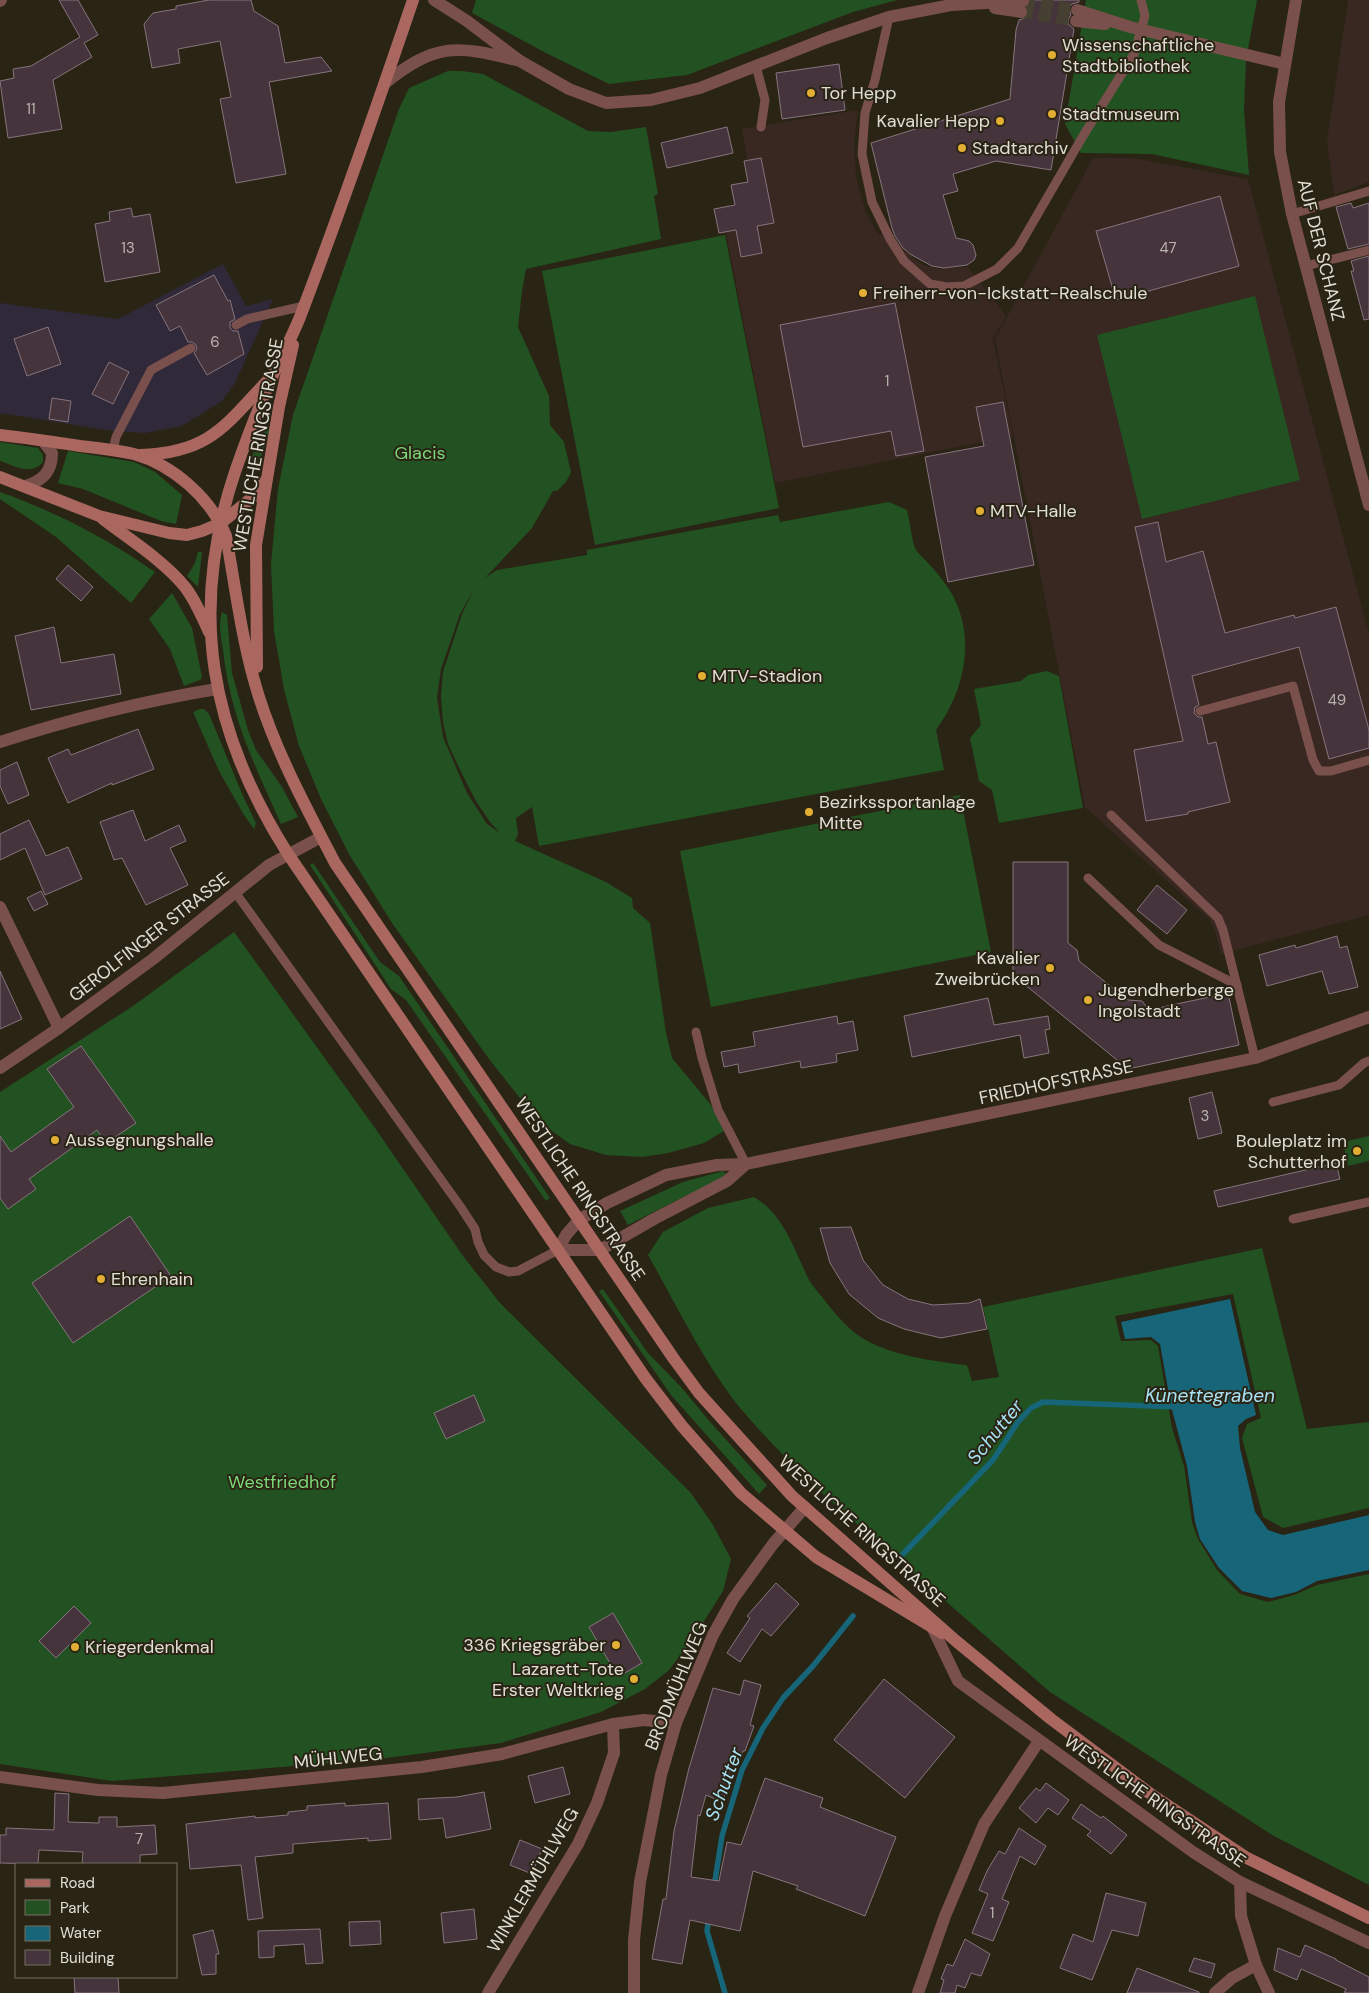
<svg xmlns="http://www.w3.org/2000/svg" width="1369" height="1993" font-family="'DM Sans',sans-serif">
<rect width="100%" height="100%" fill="#2a2415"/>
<polygon fill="#302939" points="223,264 246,306 273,299 235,383 222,401 182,426 145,433 112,431 0,413 0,303 118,319"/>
<g fill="#392721">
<polygon points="1348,0 1369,0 1369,182 1334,195 1327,141"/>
<polygon points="858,110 854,140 856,177 866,213 878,234 896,240 906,252 923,265 939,269 968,267 1006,316 993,339 1013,436 775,483 726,233 719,234 714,209 734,205 730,185 748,181 744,161 747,160 742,129"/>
<polygon points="1093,158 1132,158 1248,179 1369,634 1369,915 1221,954 1214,928 1208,918 1085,807 995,339"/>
</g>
<g fill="#225221" fill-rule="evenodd">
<polygon points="476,0 897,0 853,12 687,75 609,84 544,52 472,13"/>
<polygon points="1086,0 1257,0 1246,60 1244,111 1249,175 1152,154 1081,153 1065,124"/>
<path d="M448,71H462L483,74L588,131L611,132L646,127L658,194L654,196L661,239L526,269L522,291L518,327L549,396L550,425L564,442L571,472L566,482L557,491H553L532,528L485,578L497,570L587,555V550L778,515L780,522L889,502L907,510C910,522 911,536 915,548C917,553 923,557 927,562C935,570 942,579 949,589C977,634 966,689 936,730L944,770L539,846L532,807L516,818L518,834L515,841L606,882L632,898L633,908L650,923L666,1033L672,1058L711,1105L724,1131L704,1143L668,1153L643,1157L606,1155L570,1144L538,1121L489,1059L392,923L349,854L321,799L299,746L284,689L274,631L271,564L278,489L293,415L399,109L409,88ZM474,589L462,614L443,672L441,697L443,722L448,744L463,776L476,801L490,822L500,833L487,824L467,793L443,737L437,698L441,669L460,614Z"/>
<polygon points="725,235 779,508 595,545 542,271"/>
<polygon points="1255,296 1300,480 1142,519 1097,335"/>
<polygon points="265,426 270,427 270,429 259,463 250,461"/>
<path d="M0,442L38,448L43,455V462C31,476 15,466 0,461Z"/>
<polygon points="68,451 134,462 155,472 182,495 176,524 161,521 83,489 58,483"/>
<path d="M0,492C54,511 108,539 155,572L131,603L56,537L0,499Z"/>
<polygon points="198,552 202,552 198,587 187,576 195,563"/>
<polygon points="172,593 192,628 202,677 200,680 184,686 170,649 149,619"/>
<path d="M222,612L227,615L232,673L248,730L256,750L282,787L298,817L281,824C255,766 230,716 223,650C221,638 218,624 222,612Z"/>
<polygon points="1047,671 1059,676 1083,808 999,823 992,790 979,781 970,738 981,725 974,689 1021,681 1028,675"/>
<polygon points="200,709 204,709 209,714 243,796 256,823 254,829 244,815 219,771 193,712"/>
<polygon points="960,795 991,952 711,1007 680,851"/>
<polygon points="313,863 380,962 399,976 550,1198 546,1201 406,1000 391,989 310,865"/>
<polygon points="234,932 375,1128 463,1256 500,1303 691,1493 713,1525 731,1559 723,1591 691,1642 668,1671 645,1689 601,1712 501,1743 379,1759 112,1781 0,1764 0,1092 133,1006"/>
<polygon points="1369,1136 1369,1161 1348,1166 1343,1142"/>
<polygon points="723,1171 727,1175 628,1225 620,1211 683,1182"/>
<path d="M754,1197C784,1215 793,1247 808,1278C812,1286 820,1294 826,1302C836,1315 850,1331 864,1339C890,1355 936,1362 967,1365L972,1381L999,1377L983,1307L1262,1248L1307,1429L1369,1422V1508L1283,1528L1263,1517L1242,1438L1247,1424L1261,1418L1233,1294L1115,1316L1121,1341L1151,1340L1158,1346L1172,1428L1184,1466L1192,1522L1198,1539L1217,1570L1240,1594L1268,1602L1294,1595L1317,1585L1369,1574V1885L1274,1836L1050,1692L826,1497C797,1469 767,1440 741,1409C705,1365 676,1304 648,1255L663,1232L708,1208Z"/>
<polygon points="603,1289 648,1353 681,1387 711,1423 767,1485 759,1494 671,1395 599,1291"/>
</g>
<polygon fill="#166579" points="1230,1299 1256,1415 1246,1419 1238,1426 1240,1448 1255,1512 1268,1530 1283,1535 1369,1515 1369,1570 1317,1581 1296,1592 1271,1598 1242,1591 1219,1568 1200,1539 1195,1522 1187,1466 1171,1406 1160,1344 1151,1337 1125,1339 1121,1322"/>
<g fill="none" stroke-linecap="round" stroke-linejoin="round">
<g stroke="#166579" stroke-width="5.5">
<polyline points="903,1554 993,1460 1018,1422 1031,1408 1043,1402 1178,1407"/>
<polyline points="714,1887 722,1836 742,1770 763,1728 783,1698 813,1666 853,1616"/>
<polyline points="709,1918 707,1931 725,1993"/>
</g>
</g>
<g fill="#45343c" stroke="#87747d">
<polygon points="59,0 78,0 98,35 84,43 92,57 53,80 62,129 8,138 0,81 14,78 13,69 31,66 80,37"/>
<polygon points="209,0 251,0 254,11 278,26 285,63 321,57 332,71 269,82 286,174 236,183 220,99 231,97 220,41 178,49 180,63 152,68 144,24 153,13 176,9 176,6"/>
<polygon points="1031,0 1079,0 1079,2 1072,4 1069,8 1071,15 1068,20 1068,24 1074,29 1051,170 996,161 953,174 958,191 943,195 956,238 969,241 973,245 976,255 974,260 967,265 944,268 932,266 910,254 903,248 895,236 892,228 871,143 1010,99 1016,30 1019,20 1028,17 1029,13 1028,8"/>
<polygon points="839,64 845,110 782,119 776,73"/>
<polygon points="727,127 733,153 667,168 661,143"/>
<polygon points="761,158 774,223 757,226 762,253 741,257 736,230 719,233 714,209 735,205 731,185 748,182 744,161"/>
<polygon points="1220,196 1239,266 1116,300 1096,231"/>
<polygon points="1351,203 1353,208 1369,203 1369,244 1348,249 1336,207"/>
<polygon points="131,208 133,217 150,214 160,272 105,282 95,224 110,221 109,212"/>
<polygon points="1369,256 1369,319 1364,320 1351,271 1354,271 1351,261"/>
<polygon points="214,275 228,301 230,300 235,319 230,322 230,328 233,331 238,331 244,354 207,375 194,353 197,349 196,345 192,342 188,342 180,326 170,331 156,305"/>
<polygon points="895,303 924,451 896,456 891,431 803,447 780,325"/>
<polygon points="48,327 61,364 27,376 14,339"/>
<polygon points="109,362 129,372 113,404 92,394"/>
<polygon points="52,398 71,401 68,422 49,419"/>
<polygon points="1003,402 1034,565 948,582 925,457 984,446 976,407"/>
<polygon points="1158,522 1166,562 1203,551 1225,633 1294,615 1295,618 1336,607 1369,730 1369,748 1329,759 1299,647 1192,676 1199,705 1195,707 1194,713 1198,717 1202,717 1208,744 1216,742 1230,802 1188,812 1188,814 1146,821 1134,750 1183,741 1135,527"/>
<polygon points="68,565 93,587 81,601 56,579"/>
<polygon points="54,627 61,663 114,654 121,694 31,710 15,636"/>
<polygon points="138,729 154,769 112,785 112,783 68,803 48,758 68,749 71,755"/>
<polygon points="17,762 29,795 8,804 0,786 0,770"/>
<polygon points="133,810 145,841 179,825 186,841 170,848 188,885 146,905 122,858 114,860 100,822"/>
<polygon points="29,820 46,856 68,847 82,879 45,895 25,848 0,860 0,834"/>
<polygon points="1013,862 1068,862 1068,943 1077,950 1079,961 1128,1000 1142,1001 1149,1010 1228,993 1239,1045 1128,1069 1013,975"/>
<polygon points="1157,885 1187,910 1167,934 1137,910"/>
<polygon points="41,891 48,904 34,911 27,898"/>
<polygon points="1337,936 1340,948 1347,946 1358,987 1329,994 1322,971 1267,986 1259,955 1295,945 1296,948"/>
<polygon points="0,971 22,1019 0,1029"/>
<polygon points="988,998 994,1025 1048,1016 1050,1029 1045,1030 1049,1053 1024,1058 1020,1035 912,1057 904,1016"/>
<polygon points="837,1016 838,1024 853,1021 858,1050 836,1054 837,1062 801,1068 800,1061 739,1073 738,1064 724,1067 721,1052 755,1046 753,1032"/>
<polygon points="81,1046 136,1123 106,1143 97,1130 29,1179 36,1189 8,1209 0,1198 0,1136 11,1152 74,1107 47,1069"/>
<polygon points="1212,1092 1222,1133 1198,1139 1189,1098"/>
<polygon points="1336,1163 1340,1179 1218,1207 1214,1191"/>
<polygon points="130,1216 171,1276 73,1343 32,1283"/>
<polygon points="851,1227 863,1260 883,1285 908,1299 933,1305 969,1303 980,1299 987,1329 941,1338 904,1329 878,1318 849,1294 830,1263 820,1228"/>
<polygon points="474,1395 485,1421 446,1439 434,1413"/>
<polygon points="776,1583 799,1604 771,1636 762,1629 740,1662 727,1653 750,1618 747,1616"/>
<polygon points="74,1606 91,1623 56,1658 39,1641"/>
<polygon points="613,1613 642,1663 618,1677 589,1627"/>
<polygon points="884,1679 955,1737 905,1798 834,1740"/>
<polygon points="744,1680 761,1685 750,1725 754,1726 745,1751 743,1751 722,1802 706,1795 700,1816 698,1815 691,1877 719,1881 727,1842 741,1845 765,1778 823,1798 820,1807 896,1837 865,1916 796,1889 798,1886 753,1871 740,1931 690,1920 682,1964 652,1959 663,1899 666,1899 674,1831 689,1768 713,1688 740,1695"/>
<polygon points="563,1767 570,1794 535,1803 528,1776"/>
<polygon points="1046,1783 1069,1800 1058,1815 1048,1808 1036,1823 1019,1808 1036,1788 1040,1791"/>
<polygon points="484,1792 491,1829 446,1838 443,1818 419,1820 418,1799 457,1797"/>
<polygon points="55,1793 69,1794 68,1822 99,1823 99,1817 117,1817 117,1827 155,1825 157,1854 140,1855 140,1864 82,1864 83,1852 39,1850 38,1864 0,1863 0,1835 6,1835 6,1828 54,1830"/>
<polygon points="345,1803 345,1806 388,1803 391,1839 368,1841 368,1838 293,1844 293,1853 255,1857 263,1918 248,1920 241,1865 190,1869 186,1824 255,1816 255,1818 288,1815 288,1812 307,1810 307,1806"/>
<polygon points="1081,1804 1101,1818 1103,1816 1127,1835 1111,1854 1087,1835 1091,1831 1072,1818"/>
<polygon points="1019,1828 1046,1846 1035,1865 1020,1856 1002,1899 1009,1902 993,1941 972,1933 988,1894 979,1890 987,1871 999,1851 1005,1854"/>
<polygon points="520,1840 542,1849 532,1874 510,1865"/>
<polygon points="1106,1893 1146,1903 1138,1936 1112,1930 1092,1980 1060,1968 1073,1934 1093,1942"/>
<polygon points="474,1909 477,1939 444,1943 441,1913"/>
<polygon points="380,1921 381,1944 350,1946 349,1922"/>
<polygon points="320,1929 323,1963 306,1964 304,1944 274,1946 274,1957 259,1958 258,1931"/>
<polygon points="213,1930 219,1954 216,1954 216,1974 202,1975 193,1935"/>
<polygon points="965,1939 990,1954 981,1976 971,1973 965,1988 957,1985 955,1993 940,1993 944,1980 941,1979 947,1964 953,1966"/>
<polygon points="1305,1945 1336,1959 1336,1960 1369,1977 1369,1993 1344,1993 1346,1989 1301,1969 1297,1980 1274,1970 1278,1948 1300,1957"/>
<polygon points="1194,1958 1215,1964 1211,1978 1189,1971"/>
<polygon points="1137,1968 1199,1992 1199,1993 1127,1993"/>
<polygon points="74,1977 118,1977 119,1993 75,1993"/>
</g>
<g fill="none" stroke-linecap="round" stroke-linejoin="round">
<g stroke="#454032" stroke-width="12" stroke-dasharray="12 6" stroke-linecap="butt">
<polyline points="1023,1 1077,10"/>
<polyline points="1021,12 1076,21"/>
</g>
<g stroke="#7a504c" stroke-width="9">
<polyline points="889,17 875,80 865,113 862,154 872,202 890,239 904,261 930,284 947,287 964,286 997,269 1018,248 1083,136 1134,54 1145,16 1141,0"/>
<polyline points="756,66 765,100 761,127"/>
<polyline points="1292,214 1369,191"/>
<polyline points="1306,266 1369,250"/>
<polyline points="236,325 247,319 304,306"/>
<polyline points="113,450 116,437 151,370 191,348"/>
<polyline points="1200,711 1293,686 1313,760 1319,771 1331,771 1369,760"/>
<polyline points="1111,815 1218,918 1223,930 1255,1058"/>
<polyline points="1088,878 1159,945 1237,985"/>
<polyline points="235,892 460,1206 475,1229 478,1242 484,1255 496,1267 509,1272 518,1271 558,1250"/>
<polyline points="696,1032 702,1058 718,1110 746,1164"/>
<polyline points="1273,1102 1339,1085 1364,1063 1369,1061"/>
<polyline points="1293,1219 1369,1202"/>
</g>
<g stroke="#7a504c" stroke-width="12">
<polyline points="0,1 1,0"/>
<path d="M26,486C43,480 52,472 52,453L43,441"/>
<path d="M0,742C71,719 144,701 217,689"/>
<polyline points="0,907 59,1028"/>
<polyline points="933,1629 958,1681 1193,1852 1240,1882 1369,1943"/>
<polyline points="0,1777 98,1790 163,1793 422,1767 502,1754 613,1724 644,1720 676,1723"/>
<polyline points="1256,1965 1269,1993"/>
<polyline points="488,1993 578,1844 597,1803 614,1753 613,1724"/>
<polyline points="634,1993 634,1940 640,1882 661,1775 676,1723 713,1635 733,1599 773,1544 805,1507"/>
<polyline points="918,1993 945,1916 984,1824 1039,1741"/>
<polyline points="1215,1993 1232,1978 1256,1965 1241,1916 1240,1882"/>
</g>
<g stroke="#7a504c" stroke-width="12">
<polyline points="434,0 467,21 520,61 569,89 606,103 651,100 700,88 827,38 889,17 951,5 1023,1"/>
<polyline points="1296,0 1279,102 1280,152 1292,214 1369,505"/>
<polyline points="995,8 1021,12"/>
<polyline points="1077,10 1130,27 1285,64"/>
<polyline points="1076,21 1105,24"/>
<path d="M385,83C436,43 455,45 516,60"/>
<polyline points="0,1068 59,1028 153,959 269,865 321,837"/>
<polyline points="746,1164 727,1181 654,1219 600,1250 558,1250 566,1235 579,1220 607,1203 666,1175 717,1165 746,1164 1255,1058 1369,1017"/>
</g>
<g stroke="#aa6760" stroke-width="12">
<path d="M413,0C377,106 340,212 300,317C292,337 282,355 273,375C259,406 246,440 235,472C188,612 210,731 288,854L646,1379L682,1426L741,1493L816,1557L942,1633"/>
<path d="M0,435C27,438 54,442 80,446C98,448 116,450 134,454C173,465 211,498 226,536C236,590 242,644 259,697C277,754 307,809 335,863L674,1359L699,1393L792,1496L956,1641L1051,1719L1152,1795L1247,1858L1369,1918"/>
<path d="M140,455C209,453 225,426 268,380"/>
<polyline points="0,477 99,516 169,533 187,535 202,531 221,523 253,497 264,482"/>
<path d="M103,519C129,539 164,561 185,587C195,600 202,616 209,632"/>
<polyline points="257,667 256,545 279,407 293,345"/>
</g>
</g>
<g fill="#e2af34" stroke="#2a2415" stroke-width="2">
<circle cx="1052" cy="55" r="5"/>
<circle cx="811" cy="93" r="5"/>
<circle cx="1052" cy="114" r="5"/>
<circle cx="1000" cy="121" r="5"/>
<circle cx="962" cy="148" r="5"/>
<circle cx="863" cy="293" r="5"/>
<circle cx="980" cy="511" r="5"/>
<circle cx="702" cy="676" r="5"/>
<circle cx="809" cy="812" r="5"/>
<circle cx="1050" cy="968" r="5"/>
<circle cx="1088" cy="1000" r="5"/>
<circle cx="55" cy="1140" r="5"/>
<circle cx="1357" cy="1151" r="5"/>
<circle cx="101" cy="1279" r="5"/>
<circle cx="616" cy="1645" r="5"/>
<circle cx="75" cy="1647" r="5"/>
<circle cx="634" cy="1679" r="5"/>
</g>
<g text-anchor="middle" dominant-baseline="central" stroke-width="4" stroke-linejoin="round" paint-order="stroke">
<g font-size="15" fill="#bab4ae">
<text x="31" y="109">11</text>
<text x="128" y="248">13</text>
<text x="1168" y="248">47</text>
<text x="215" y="342">6</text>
<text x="887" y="381">1</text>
<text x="1337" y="700">49</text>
<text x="1205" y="1116">3</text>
<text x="139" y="1839">7</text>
<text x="992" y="1913">1</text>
</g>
<g font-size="18" fill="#e1ded4" stroke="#2a2415" text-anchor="start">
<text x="1062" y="45">Wissenschaftliche<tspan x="1062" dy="21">Stadtbibliothek</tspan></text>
<text x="821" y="93">Tor Hepp</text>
<text x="1062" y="114">Stadtmuseum</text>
<text x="990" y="121" text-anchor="end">Kavalier Hepp</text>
<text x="972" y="148">Stadtarchiv</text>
<text x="873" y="293">Freiherr-von-Ickstatt-Realschule</text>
<text x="990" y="511">MTV-Halle</text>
<text x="712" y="676">MTV-Stadion</text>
<text x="819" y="802">Bezirkssportanlage<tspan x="819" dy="21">Mitte</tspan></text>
<text x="1040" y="958" text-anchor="end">Kavalier<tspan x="1040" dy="21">Zweibrücken</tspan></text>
<text x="1098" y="990">Jugendherberge<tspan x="1098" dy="21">Ingolstadt</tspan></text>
<text x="65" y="1140">Aussegnungshalle</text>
<text x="1347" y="1141" text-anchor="end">Bouleplatz im<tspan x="1347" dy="21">Schutterhof</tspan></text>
<text x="111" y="1279">Ehrenhain</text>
<text x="606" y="1645" text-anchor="end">336 Kriegsgräber</text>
<text x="85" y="1647">Kriegerdenkmal</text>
<text x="624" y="1669" text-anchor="end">Lazarett-Tote<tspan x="624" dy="21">Erster Weltkrieg</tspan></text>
</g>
<g font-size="18" fill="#e1ded4" stroke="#2a2415">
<text transform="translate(1321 250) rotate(76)">AUF DER SCHANZ</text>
<text transform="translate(258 445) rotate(-80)">WESTLICHE RINGSTRASSE</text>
<text transform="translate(149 937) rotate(-38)">GEROLFINGER STRASSE</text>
<text transform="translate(1056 1082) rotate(-12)">FRIEDHOFSTRASSE</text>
<text transform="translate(580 1189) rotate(56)">WESTLICHE RINGSTRASSE</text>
<text transform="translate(862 1531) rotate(42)">WESTLICHE RINGSTRASSE</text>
<text transform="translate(676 1686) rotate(-68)">BRODMÜHLWEG</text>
<text transform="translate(338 1758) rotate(-6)">MÜHLWEG</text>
<text transform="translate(1155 1801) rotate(35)">WESTLICHE RINGSTRASSE</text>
<text transform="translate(533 1880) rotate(-60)">WINKLERMÜHLWEG</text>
</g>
<g font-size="18" fill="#7bd877" stroke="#2a2415">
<text x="420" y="453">Glacis</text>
<text x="282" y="1482">Westfriedhof</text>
</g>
<g font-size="19" font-style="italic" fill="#a8e2f4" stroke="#2a2415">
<text x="1210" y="1395">Künettegraben</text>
<text transform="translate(995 1432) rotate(-51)">Schutter</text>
<text transform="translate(724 1784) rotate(-70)">Schutter</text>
</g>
</g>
<rect x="15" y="1863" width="162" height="115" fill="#2a2415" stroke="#736e61"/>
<rect x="25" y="1879" width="25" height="8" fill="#aa6760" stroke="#736e61"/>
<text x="60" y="1888" font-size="15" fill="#e1ded4">Road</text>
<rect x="25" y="1900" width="25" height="15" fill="#225221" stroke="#736e61"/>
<text x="60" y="1913" font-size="15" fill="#e1ded4">Park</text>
<rect x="25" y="1926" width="25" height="15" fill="#166579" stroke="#736e61"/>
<text x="60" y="1938" font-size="15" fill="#e1ded4">Water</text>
<rect x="25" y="1950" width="25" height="15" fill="#45343c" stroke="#736e61"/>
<text x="60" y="1963" font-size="15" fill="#e1ded4">Building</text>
</svg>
